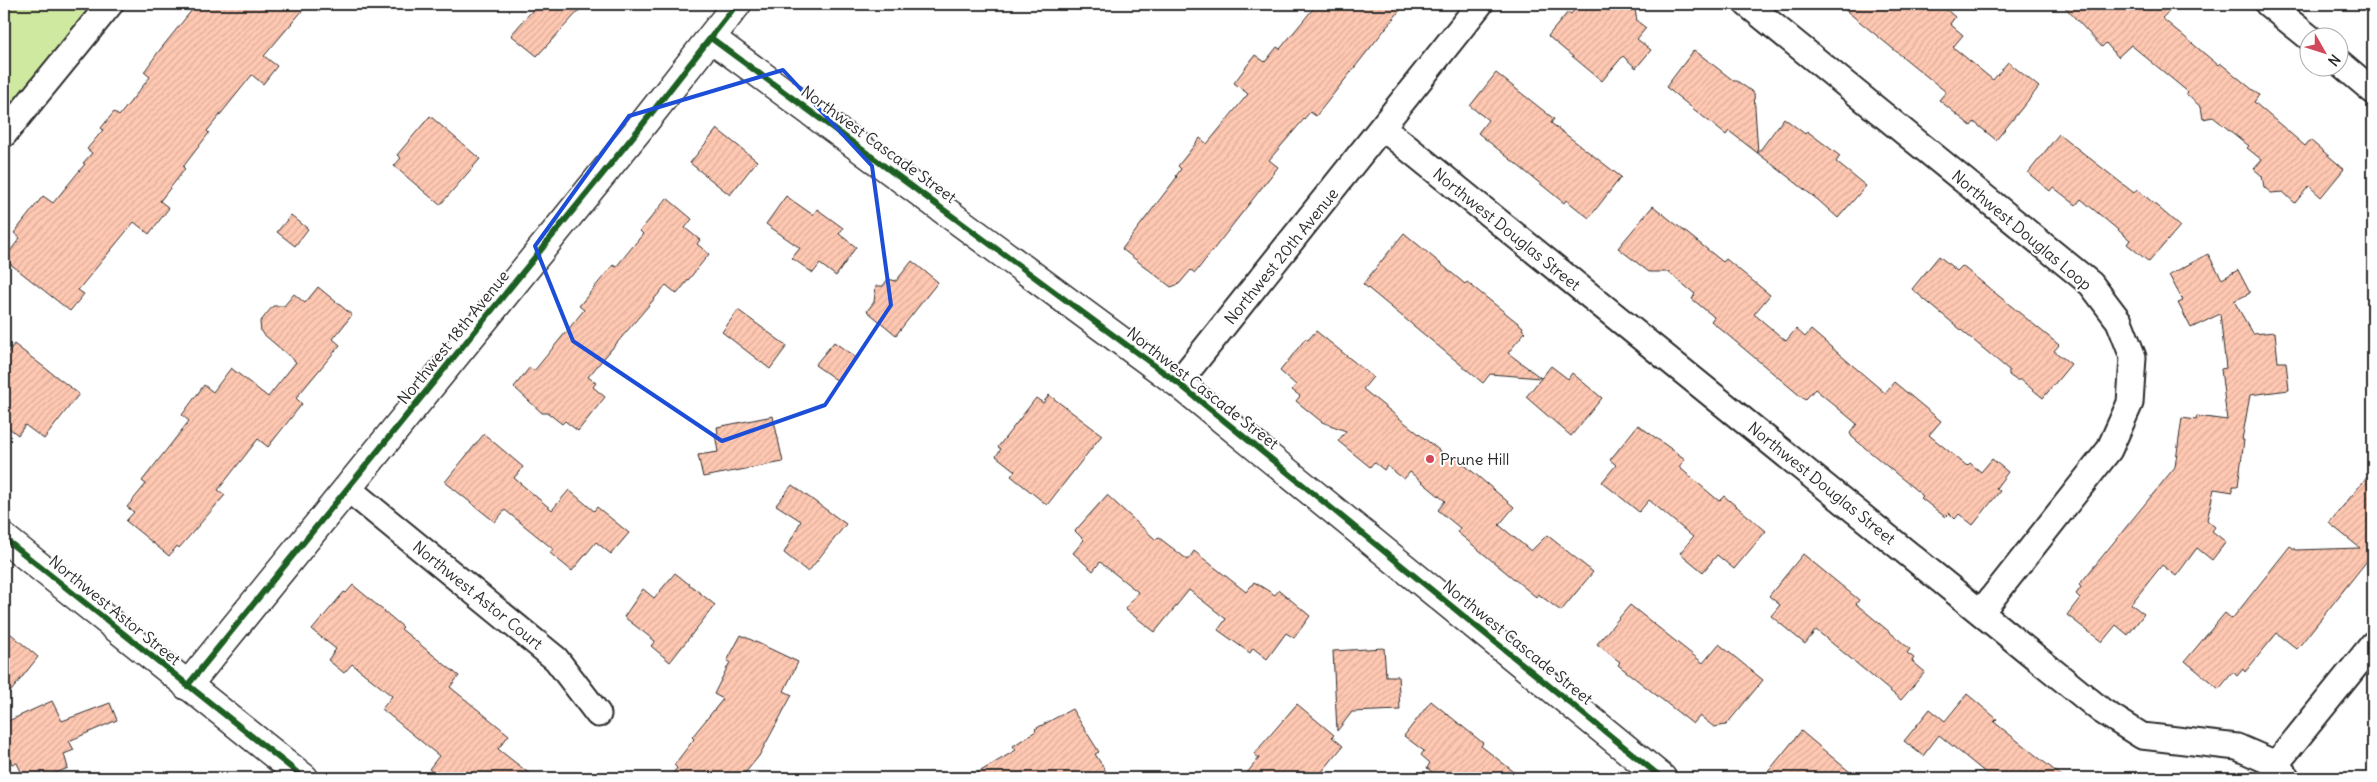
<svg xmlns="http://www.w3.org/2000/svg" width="2377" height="782" font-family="Delius,sans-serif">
<defs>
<pattern id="building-hatch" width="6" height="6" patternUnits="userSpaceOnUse" patternTransform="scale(1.25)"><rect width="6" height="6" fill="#ffc8b2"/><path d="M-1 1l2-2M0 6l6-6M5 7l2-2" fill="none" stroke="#dbac99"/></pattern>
</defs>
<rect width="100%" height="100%" fill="#fff"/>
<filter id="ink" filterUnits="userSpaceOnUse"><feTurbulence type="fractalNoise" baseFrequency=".02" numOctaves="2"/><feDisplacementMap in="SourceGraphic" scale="10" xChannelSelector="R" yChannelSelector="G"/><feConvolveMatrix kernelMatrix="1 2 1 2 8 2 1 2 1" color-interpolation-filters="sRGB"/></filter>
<g filter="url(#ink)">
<polygon fill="#cfeaa0" stroke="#7d8a66" points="4,4 99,4 4,118"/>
<g fill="url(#building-hatch)" stroke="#2b2b2b">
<polygon points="201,4 308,4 264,56 277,66 263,84 252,75 207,131 209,133 183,167 185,169 160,201 169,208 149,234 134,222 78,290 84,294 70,311 4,259 20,238 14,233 43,196 53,203 85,164 83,163 92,153 87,149 103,130 101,128 114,112 119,116 150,77 144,72 159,51 196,5"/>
<polygon points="538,4 585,4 537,56 511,35"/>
<polygon points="1317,4 1405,4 1316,116 1310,112 1269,160 1278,167 1195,273 1191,270 1179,284 1171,287 1122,249 1177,177 1176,176 1181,169 1178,166 1200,138 1207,144 1248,94 1234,83 1255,55 1265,62 1277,47 1280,49"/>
<polygon points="1579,4 1623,4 1626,6 1634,4 1637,21 1646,28 1637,39 1651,50 1636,68 1623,56 1602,81 1548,36 1568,12 1571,14"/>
<polygon points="1838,4 1940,4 1955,17 1950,24 1963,35 1953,47 1993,80 2008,62 2039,87 1996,140 1974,122 1971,126 1939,100 1946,92"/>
<polygon points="2062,4 2177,4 2162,18 2218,65 2220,63 2259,95 2254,102 2305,146 2310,140 2344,169 2321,197 2309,186 2295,203 2283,192 2271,193 2264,187 2262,176 2254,169 2262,160 2247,148 2249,146 2213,117 2203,119 2201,107 2186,94 2188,92 2131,45 2118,57 2106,43 2102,47"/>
<polygon points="1694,50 1734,81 1737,81 1754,93 1758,153 1784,118 1805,134 1807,131 1840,156 1836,162 1866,186 1838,218 1818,200 1729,131 1726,135 1666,87"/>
<polygon points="1496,73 1554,119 1551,123 1621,177 1589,218 1566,200 1564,203 1478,133 1488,120 1470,106"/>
<polygon points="430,116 480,159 440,205 394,166 401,158 397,155"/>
<polygon points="717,129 757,161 730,195 690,163"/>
<polygon points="2059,134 2134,193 2137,189 2180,226 2149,262 2127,244 2130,240 2081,199 2076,205 2053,187 2050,191 2028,173"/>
<polygon points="786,196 813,215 817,209 843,228 839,234 856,247 836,276 820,264 813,273 792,258 800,248 766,224"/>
<polygon points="667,198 692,219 685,228 700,240 697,244 709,254 677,294 666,285 588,377 596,383 593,387 605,397 578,431 565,421 562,424 548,413 542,413 514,387 530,367 534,371 584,310 579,306 613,265 616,267 643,234 640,231"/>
<polygon points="1653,206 1723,262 1726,259 1770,295 1754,314 1786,341 1796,329 1805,337 1811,330 1885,393 1894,382 1941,421 1929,435 1967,466 1970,463 1981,472 1992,459 2008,472 1996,488 2000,491 1973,525 1959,514 1955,519 1949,513 1945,517 1921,498 1923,496 1852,437 1850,433 1857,424 1815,389 1805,400 1711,321 1714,317 1692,299 1695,294 1668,272 1649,272 1618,248"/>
<polygon points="291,215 308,229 295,246 277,232"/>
<polygon points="1404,233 1465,284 1467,282 1523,327 1522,329 1525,332 1508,353 1541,378 1490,374 1483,383 1363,284"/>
<polygon points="2208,254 2222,279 2238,270 2250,293 2234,301 2253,334 2275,332 2278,362 2286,362 2289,390 2250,395 2242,440 2244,440 2238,486 2233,486 2233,492 2214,489 2207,520 2215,527 2212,531 2226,542 2212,560 2197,548 2176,576 2162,565 2131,604 2144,614 2128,635 2116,625 2102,642 2067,615 2080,598 2076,594 2081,587 2079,585 2175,467 2182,418 2196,420 2197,416 2227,420 2221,369 2226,368 2220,314 2191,328 2178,303 2183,301 2169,275"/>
<polygon points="1939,256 1957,271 1962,266 2059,345 2054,351 2071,364 2043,398 2021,380 2016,380 2009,375 2009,370 1912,289"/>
<polygon points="912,261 938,282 896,335 867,311 874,302 876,286 883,286 888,279 896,281"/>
<polygon points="318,287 352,315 333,339 340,345 296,398 302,404 268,447 258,439 218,490 225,495 179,548 177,546 169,556 126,521 134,512 127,507 146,484 142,481 189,421 182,415 204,385 213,392 231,368 268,397 296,362 261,332 260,322 273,306 284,306 294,294 305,303"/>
<polygon points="738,310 787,346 770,369 722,332"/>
<polygon points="1316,331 1373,377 1363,389 1450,459 1453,455 1514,507 1499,525 1531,551 1547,535 1593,572 1561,611 1538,594 1536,597 1457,532 1460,528 1438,510 1445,501 1410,472 1404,479 1387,466 1384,470 1374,462 1370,467 1338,441 1346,431 1322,422 1296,401 1300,396 1292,390 1296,385 1280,371 1306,338 1308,340"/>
<polygon points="834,342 855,357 838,381 815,365"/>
<polygon points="14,344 79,394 44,439 25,425 18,435 4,424 4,357"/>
<polygon points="1551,366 1568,379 1572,373 1602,398 1571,436 1526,397"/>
<polygon points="1049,395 1102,435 1047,505 1011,476 1015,471 996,456 1001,449 998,447 1036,398 1043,403"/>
<polygon points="773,416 783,462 703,477 698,455 718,452 715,434 718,433 717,427"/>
<polygon points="1638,425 1685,459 1679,467 1719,501 1724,496 1766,531 1734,569 1717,555 1703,572 1680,553 1693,537 1649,500 1639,512 1602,482 1616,465 1610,460"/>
<polygon points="484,434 523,467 514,478 552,510 569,490 594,511 597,507 629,533 611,554 596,542 572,571 550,553 553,549 505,510 495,522 445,482"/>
<polygon points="2373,470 2373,560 2370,557 2297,649 2277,633 2245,672 2243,669 2237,676 2233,672 2219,689 2185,661 2225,613 2232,619 2290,546 2296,550 2360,548 2329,523"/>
<polygon points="792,485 846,524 808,572 784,553 801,521 776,505"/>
<polygon points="1107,495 1156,540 1158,537 1188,560 1194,551 1246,592 1254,582 1275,595 1279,590 1310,616 1294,638 1286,633 1267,659 1253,648 1250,653 1218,630 1226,619 1189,590 1155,632 1125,609 1138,592 1100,562 1093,571 1073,553 1084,540 1075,531"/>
<polygon points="1803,554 1859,600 1856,604 1910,649 1907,653 1914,658 1912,661 1925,672 1901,700 1816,630 1805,644 1771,616 1780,605 1769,596"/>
<polygon points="675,573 715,605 670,662 651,646 655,641 624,617 643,589 654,598"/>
<polygon points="353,585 403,627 401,629 459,676 450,687 509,735 498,749 535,778 441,778 429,769 439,756 382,709 392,696 352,664 344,673 328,660 336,649 312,630 344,592 346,593"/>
<polygon points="1630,605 1703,663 1719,644 1763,680 1726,725 1714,727 1700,716 1693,724 1618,665 1620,662 1597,644"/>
<polygon points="4,628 38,657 4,700"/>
<polygon points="741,635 798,662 784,691 792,695 759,756 741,778 669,778 677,768 674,765 694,739 692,737 723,699 714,694 730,662 727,661"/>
<polygon points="1384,648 1386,676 1398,676 1400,710 1352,712 1337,731 1333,651"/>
<polygon points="1967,694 1997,719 1994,722 2064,778 1992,778 1939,735 1923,756 1904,741 1930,709 1945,721"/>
<polygon points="52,701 62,721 110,703 117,720 69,741 74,750 64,754 68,768 44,778 24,778 17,763 12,764 4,747 4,723"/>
<polygon points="1431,701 1483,743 1481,746 1522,778 1440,778 1427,768 1430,763 1421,755 1424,751 1404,736"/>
<polygon points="1297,704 1334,735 1332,737 1343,746 1317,778 1243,778 1259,758 1254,754"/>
<polygon points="1072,709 1099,752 1095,754 1110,778 969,778 1016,750 1013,746 1036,731 1035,729"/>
<polygon points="1801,731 1857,778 1763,778"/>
</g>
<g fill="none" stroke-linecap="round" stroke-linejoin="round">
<g stroke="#2b2b2b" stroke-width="29">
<g id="street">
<polyline points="1747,4 2091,284 2119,321 2133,357 2130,403 2109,450 1981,612"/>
<polyline points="2268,4 2310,38"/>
<polyline points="2340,63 2373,91"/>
<polyline points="1383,128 2102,711 2142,736 2237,747 2276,764 2287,778"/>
<polyline points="4,134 110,4"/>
<polyline points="1178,383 1480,4"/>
<polyline points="347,488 556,659 598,714"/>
<polyline points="2276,764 2373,644"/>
</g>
</g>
<g stroke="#2b2b2b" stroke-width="31">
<g id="secondary">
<polyline points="711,38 1178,383 1662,778"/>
<polyline points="4,538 304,778"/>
<polyline points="187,686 639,129 737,4"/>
</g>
</g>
<use href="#street" stroke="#fff" stroke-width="25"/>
<use href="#secondary" stroke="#fff" stroke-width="28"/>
<g stroke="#fff" stroke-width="9">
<g id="cycleway">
<polyline points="711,38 1178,383 1662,778"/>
<polyline points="4,538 304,778"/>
<polyline points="187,686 639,129 737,4"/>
</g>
</g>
<use href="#cycleway" stroke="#1b5e20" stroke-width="6"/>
</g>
</g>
<path fill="none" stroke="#1d4ed8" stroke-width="4" stroke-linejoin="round" d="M783,70L872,166L891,305L825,405L722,441L573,341L535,246L629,116Z"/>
<circle fill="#d1495b" stroke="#fff" stroke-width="2" cx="1430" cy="459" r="5"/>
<g text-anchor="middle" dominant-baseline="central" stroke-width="4" stroke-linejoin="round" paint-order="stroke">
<g font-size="16" fill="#2b2b2b" stroke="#fff">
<text transform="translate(879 144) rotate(36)">Northwest Cascade Street</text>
<text transform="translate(1507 229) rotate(39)">Northwest Douglas Street</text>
<text transform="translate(2022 230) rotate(40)">Northwest Douglas Loop</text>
<text transform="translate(1281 256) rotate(-51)">Northwest 20th Avenue</text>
<text transform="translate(453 337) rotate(-51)">Northwest 18th Avenue</text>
<text transform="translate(1203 388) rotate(38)">Northwest Cascade Street</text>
<text transform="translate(1822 483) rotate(39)">Northwest Douglas Street</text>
<text transform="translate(478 595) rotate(39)">Northwest Astor Court</text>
<text transform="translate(115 610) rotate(39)">Northwest Astor Street</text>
<text transform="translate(1518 642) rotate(39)">Northwest Cascade Street</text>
</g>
<g font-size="16" fill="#2b2b2b" stroke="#fff" text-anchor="start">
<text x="1440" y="459">Prune Hill</text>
</g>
</g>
<rect width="2377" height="782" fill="none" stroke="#fff" stroke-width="20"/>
<rect x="10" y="10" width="2357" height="762" fill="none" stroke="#2b2b2b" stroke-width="2" filter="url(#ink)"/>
<g transform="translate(2324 52) rotate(129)"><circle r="24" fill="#ffffff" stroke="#aaaaaa"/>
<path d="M0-4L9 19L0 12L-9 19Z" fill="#d1495b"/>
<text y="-8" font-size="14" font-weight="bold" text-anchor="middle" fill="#2b2b2b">N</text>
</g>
</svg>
